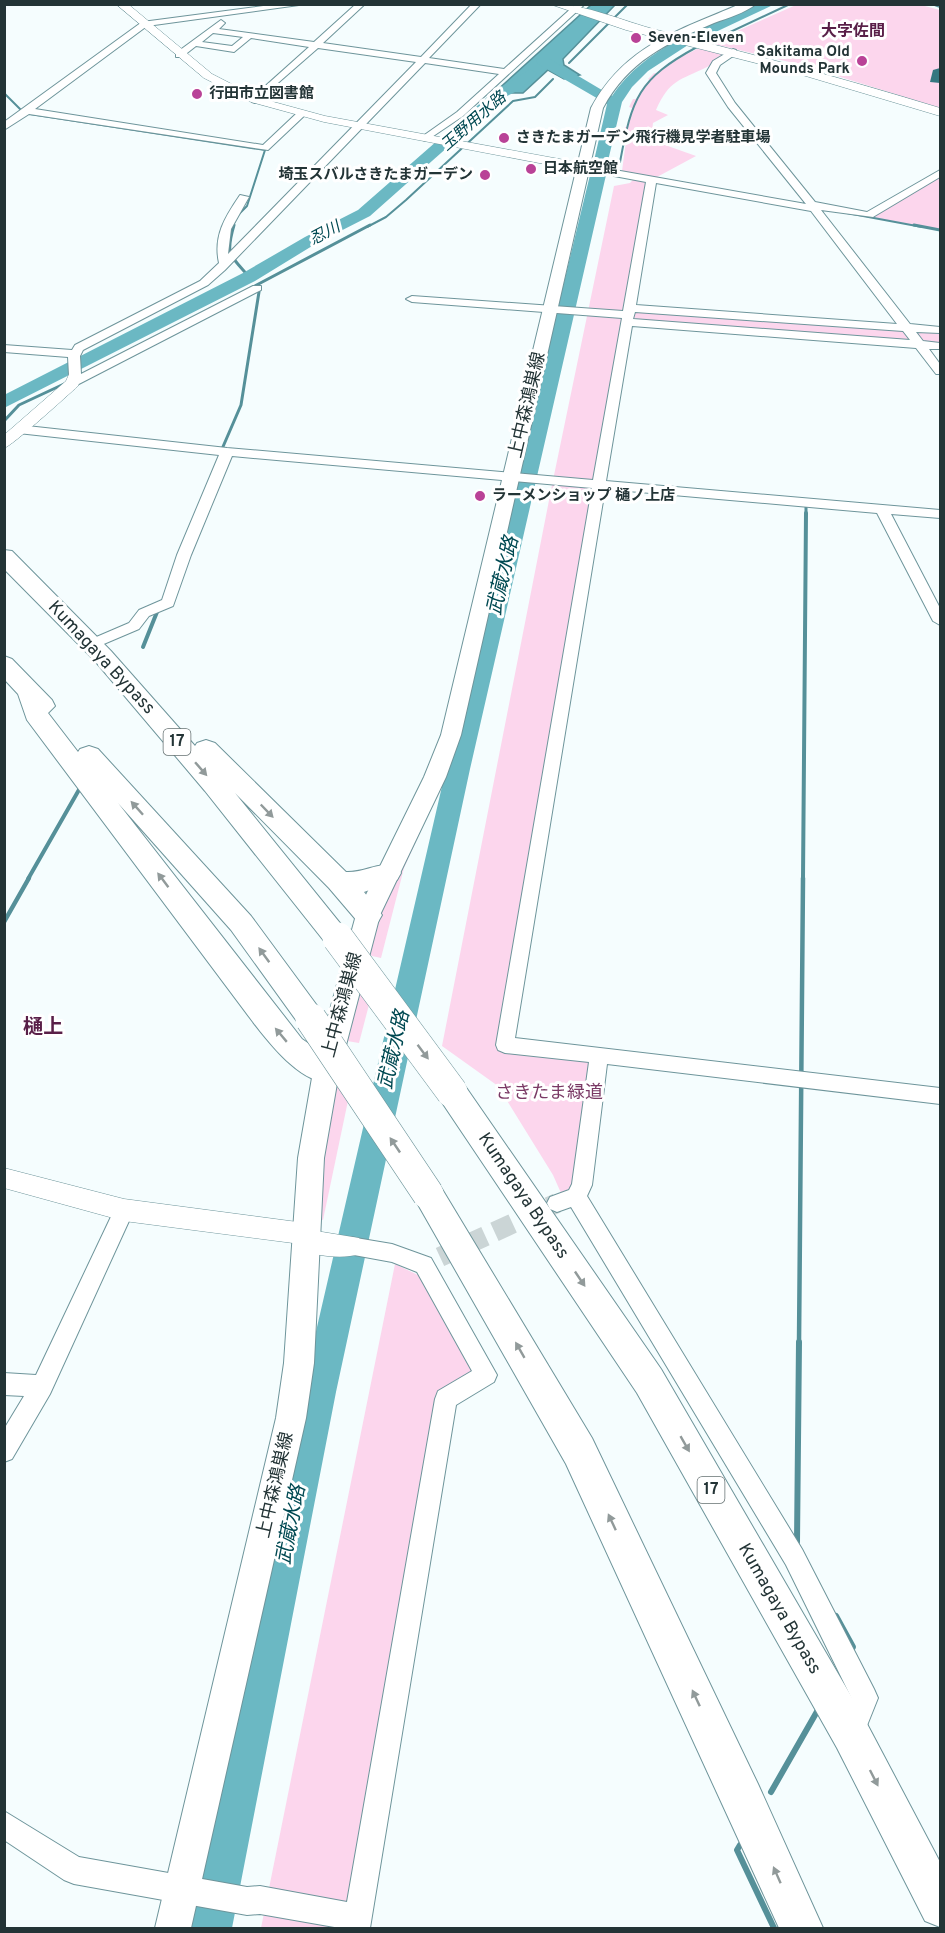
<svg xmlns="http://www.w3.org/2000/svg" width="945" height="1933" font-family="Overpass,'Noto Sans JP',sans-serif">
<rect width="100%" height="100%" fill="#f5fdfe"/>
<g fill="#fcd6ed">
<polygon points="796,5 921,5 940,10 940,108 802,65 710,43"/>
<path d="M699,48L726,53C717,57 714,64 707,67C679,81 670,79 656,110L668,115L653,123L651,140L696,156L657,177L644,175L641,179L648,181L626,306L940,329V347L625,324L501,1045L592,1059L574,1186L561,1193L553,1175L498,1086L442,1046L552,485L614,186L630,183L638,174L622,171L627,133L624,132L625,127H628L632,108L629,107L633,99H636L650,80L648,79L654,73L657,74L677,59Z"/>
<polygon points="940,175 940,230 872,217"/>
<polygon points="416,832 420,833 404,868 381,958 372,956 369,953 384,902"/>
<polygon points="358,994 371,997 359,1043 347,1041"/>
<polygon points="336,1087 344,1088 349,1096 323,1220 318,1219 321,1152"/>
<polygon points="395,1264 420,1276 474,1363 469,1377 439,1395 349,1928 261,1928"/>
</g>
<polygon fill="#6bb8c3" stroke="#559099" stroke-width="1.5" points="591,5 615,5 563,59 564,65 580,75 564,79 548,70 523,93 494,93"/>
<g fill="none" stroke-linecap="round" stroke-linejoin="round">
<g stroke="#559099" stroke-width="2">
<polyline points="932,4 940,7"/>
<polyline points="709,42 790,4"/>
<polyline points="569,63 628,4"/>
<polyline points="4,93 21,110 30,114 265,150 247,206 236,217 233,227"/>
<path d="M620,162C632,98 638,79 697,47"/>
<polyline points="847,213 922,227"/>
<polyline points="367,227 386,217 406,200 513,101 535,97 553,79"/>
</g>
<g stroke="#559099" stroke-width="3">
<path d="M234,225C225,256 230,254 249,277"/>
<polyline points="914,225 940,230"/>
<polyline points="251,288 370,225"/>
<polyline points="4,421 19,405 64,384"/>
<polyline points="222,449 241,405 259,292"/>
<polyline points="806,514 806,507"/>
</g>
<g stroke="#559099" stroke-width="4">
<polyline points="143,647 157,612"/>
<polyline points="28,879 80,788"/>
<polyline points="803,879 806,513"/>
</g>
<g stroke="#559099" stroke-width="4.5">
<polyline points="4,922 29,878"/>
<polyline points="799,1344 803,878"/>
</g>
<g stroke="#559099" stroke-width="6">
<polyline points="797,1542 799,1342"/>
<polyline points="836,1616 853,1647 851,1651"/>
<polyline points="771,1792 819,1708"/>
<polyline points="740,1845 737,1850 774,1928"/>
</g>
<g fill="#6bb8c3" fill-rule="evenodd">
<path d="M757,4H775L688,45L648,71L632,87L622,102L607,165L600,169L595,168L593,165L607,104L538,64L536,61L538,58H548L612,96C645,46 705,28 757,4Z"/>
<polygon points="530,69 537,73 535,76 519,90 503,98 370,216 317,243 255,281 4,408 4,395 243,273 305,237 358,210 493,92"/>
<polygon points="598,170 606,175 470,769 336,1392 232,1928 190,1928 302,1392 446,769 590,175"/>
</g>
<polyline stroke="#cbd5d6" stroke-width="20" stroke-dasharray="20 10" stroke-linecap="butt" points="440,1257 557,1203"/>
<g stroke="#6e959b" stroke-width="2">
<g id="minor">
<polygon points="278,4 306,4 147,26 35,109 263,145 298,112 304,112 304,116 268,150 29,114 4,130 4,122 142,22"/>
<path d="M356,4H365L323,43L421,57L472,4H481L429,58L504,69L576,4H585L463,116L426,141L423,140V136L457,112L499,74L425,63L225,270L208,285L83,350L80,356L81,374L253,286H261V290L73,387L67,383L73,378L69,375L68,357L4,352V345L72,350L75,345L200,281L219,263C213,236 225,217 240,195L249,197L231,229L228,254L416,62L318,48L255,103L252,102V98L309,47L251,38L234,52L196,46L182,57H176V53L221,20L225,23L219,29L314,42ZM213,33L243,37L232,46L202,42Z"/>
<path d="M733,49L736,50V54L720,65L716,73L735,103L815,202L867,212L940,170V177L873,217L821,210L910,324L940,327V333L916,332L923,341L940,343V349H929L940,364V374H936L916,348L632,326L606,481L940,510V518L891,514L940,608V625L933,621L877,513L605,489L515,1038L940,1088V1104L607,1064L592,1185L587,1196L802,1549L874,1689L878,1698L860,1743L851,1747L842,1743L838,1734L852,1699L786,1565L571,1207L557,1212L550,1209L547,1203L550,1197L569,1190L572,1184L589,1062L505,1053L498,1050L496,1045L592,488L232,456L191,555L173,606L149,616L139,629L92,649L85,644L87,641L129,623L139,610L162,600L177,555L219,455L18,433L12,429L18,425L227,448L593,480L622,318L412,302L406,299L412,296L623,311L646,182L577,169V165L581,164L806,204L728,107L706,73L713,61ZM656,183L811,211L897,324L636,305ZM635,312L903,331L910,340L633,319Z"/>
<polygon points="124,1201 131,1204 134,1210 50,1394 12,1459 4,1462 4,1429 24,1396 4,1395 4,1373 36,1375 117,1204"/>
<polygon points="350,1237 392,1244 431,1258 497,1375 494,1382 456,1405 370,1928 340,1928 260,1914 247,1915 74,1884 64,1880 4,1840 4,1811 79,1857 247,1887 260,1886 347,1902 435,1399 438,1391 472,1371 417,1272 392,1262 343,1253 340,1246 343,1239"/>
</g>
</g>
<g stroke="#6e959b" stroke-width="1">
<g id="tertiary">
<polygon points="116,4 128,4 212,74 259,98 325,116 581,163 587,167 581,171 324,122 251,102 204,78"/>
<path d="M75,371L82,375L78,386C68,395 11,447 4,448V435L66,381L70,372Z"/>
<path d="M4,1168L124,1199L305,1223L314,1226L316,1231L359,1238L362,1246L359,1254C342,1260 312,1255 295,1249L293,1243L124,1221L4,1188Z"/>
</g>
</g>
<g stroke="#6e959b" stroke-width="2">
<path id="secondary" d="M740,4H756C745,13 728,18 714,23C667,43 628,61 603,108L461,735L446,777L380,915L339,1072L324,1158L314,1363L306,1418L191,1928H155L276,1418L284,1363L298,1158L313,1072L356,915L424,777L441,735L591,108C625,45 678,31 740,4Z"/>
</g>
<g stroke="#6e959b" stroke-width="1">
<path id="primary" d="M550,4C587,4 622,21 657,30C752,54 846,79 940,108V116L799,74L626,30Z"/>
</g>
<g stroke="#6e959b" stroke-width="2">
<g id="trunk">
<path d="M4,550L12,551L111,651L195,746L197,743L206,740L215,743L346,872C365,873 379,861 397,866L401,873L397,880L364,892L382,915L378,922L368,925L358,922L329,888L235,793L352,938L348,946L338,949L328,946L205,791L95,661L4,569Z"/>
<path d="M4,656L12,659L52,700L55,706L48,713L78,752L80,749L89,746L98,749L251,916L321,1011L326,1019L321,1027L311,1031L301,1027L231,930L118,803L302,1039L337,1063L341,1072L337,1081C306,1091 270,1044 253,1022L27,720L18,694L4,679Z"/>
<polygon points="452,1079 463,1083 661,1369 865,1720 940,1862 940,1927 925,1921 837,1748 637,1393 441,1101 437,1092 441,1083"/>
<polygon points="428,1180 439,1184 592,1438 758,1784 823,1928 779,1928 566,1464 412,1194 417,1184"/>
</g>
</g>
<use href="#minor" fill="#fff" fill-rule="evenodd"/>
<use href="#tertiary" fill="#fff" fill-rule="evenodd"/>
<use href="#secondary" fill="#fff" fill-rule="evenodd"/>
<use href="#primary" fill="#fff" fill-rule="evenodd"/>
<use href="#trunk" fill="#fff" fill-rule="evenodd"/>
<g stroke="#6e959b" stroke-width="32" stroke-linecap="butt">
<g id="trunk-bridge">
<polyline points="338,938 452,1092"/>
<polyline points="311,1019 428,1194"/>
</g>
</g>
<use href="#trunk-bridge" stroke="#fff" stroke-width="31"/>
</g>
<polygon fill="#347780" points="940,68 940,83 930,82 933,70"/>
<defs><path id="oneway-solid" d="M-6-.8H1V-3.2L6.5 0L1 3.2V.8H-6Z" transform="scale(1.5)"/></defs>
<g fill="#919a9a">
<use href="#oneway-solid" transform="translate(201 769) rotate(49)"/>
<use href="#oneway-solid" transform="translate(137 808) rotate(-132)"/>
<use href="#oneway-solid" transform="translate(267 811) rotate(46)"/>
<use href="#oneway-solid" transform="translate(163 880) rotate(-127)"/>
<use href="#oneway-solid" transform="translate(264 955) rotate(-126)"/>
<use href="#oneway-solid" transform="translate(281 1035) rotate(-130)"/>
<use href="#oneway-solid" transform="translate(423 1052) rotate(53)"/>
<use href="#oneway-solid" transform="translate(395 1145) rotate(-124)"/>
<use href="#oneway-solid" transform="translate(580 1279) rotate(56)"/>
<use href="#oneway-solid" transform="translate(520 1350) rotate(-120)"/>
<use href="#oneway-solid" transform="translate(685 1444) rotate(60)"/>
<use href="#oneway-solid" transform="translate(612 1522) rotate(-115)"/>
<use href="#oneway-solid" transform="translate(696 1698) rotate(-115)"/>
<use href="#oneway-solid" transform="translate(874 1778) rotate(63)"/>
<use href="#oneway-solid" transform="translate(777 1875) rotate(-114)"/>
</g>
<g fill="#b94297" stroke="#fff" stroke-width="2">
<circle cx="636" cy="38" r="6"/>
<circle cx="862" cy="61" r="6"/>
<circle cx="197" cy="94" r="6"/>
<circle cx="504" cy="138" r="6"/>
<circle cx="531" cy="169" r="6"/>
<circle cx="485" cy="175" r="6"/>
<circle cx="480" cy="496" r="6"/>
</g>
<g text-anchor="middle" dominant-baseline="central" stroke-width="6" stroke-linejoin="round" paint-order="stroke">
<g font-size="15" font-weight="bold" fill="#233436" stroke="#fff" text-anchor="start">
<text x="648" y="38">Seven-Eleven</text>
<text x="850" y="52" text-anchor="end">Sakitama Old<tspan x="850" dy="17">Mounds Park</tspan></text>
<text x="209" y="94">行田市立図書館</text>
<text x="516" y="138">さきたまガーデン飛行機見学者駐車場</text>
<text x="543" y="169">日本航空館</text>
<text x="473" y="175" text-anchor="end">埼玉スバルさきたまガーデン</text>
<text x="492" y="496">ラーメンショップ 樋ノ上店</text>
</g>
<g font-size="16" font-weight="bold" fill="#591f48" stroke="#fff">
<text x="853" y="32">大字佐間</text>
</g>
<g font-size="16" font-style="italic" fill="#004952" stroke="#fff">
<text transform="translate(474 122) rotate(-41)">玉野用水路</text>
<text transform="translate(325 234) rotate(-28)">忍川</text>
</g>
<g fill="#fff" stroke="#657172" stroke-width="1.5">
<rect x="163.5" y="729" width="27" height="26" rx="4.5"/>
<rect x="697.5" y="1477" width="27" height="26" rx="4.5"/>
</g>
<g font-size="16" font-weight="bold" fill="#233436">
<text x="177" y="742">17</text>
<text x="711" y="1490">17</text>
</g>
<g font-size="18" fill="#233436" stroke="#fff">
<text transform="translate(528 405) rotate(-77)">上中森鴻巣線</text>
<text transform="translate(101 658) rotate(47)">Kumagaya Bypass</text>
<text transform="translate(343 1005) rotate(-75)">上中森鴻巣線</text>
<text transform="translate(523 1196) rotate(56)">Kumagaya Bypass</text>
<text transform="translate(276 1485) rotate(-77)">上中森鴻巣線</text>
<text transform="translate(779 1609) rotate(60)">Kumagaya Bypass</text>
</g>
<g font-size="18" fill="#7a3965" stroke="#fff">
<text x="549" y="1093">さきたま緑道</text>
</g>
<g font-size="20" font-style="italic" fill="#004952" stroke="#fff">
<text transform="translate(504 576) rotate(-77)">武蔵水路</text>
<text transform="translate(395 1050) rotate(-77)">武蔵水路</text>
<text transform="translate(292 1525) rotate(-79)">武蔵水路</text>
</g>
<g font-size="20" font-weight="bold" fill="#591f48" stroke="#fff">
<text x="43" y="1028">樋上</text>
</g>
</g>
<rect width="945" height="1933" fill="none" stroke="#233436" stroke-width="12"/>
</svg>
